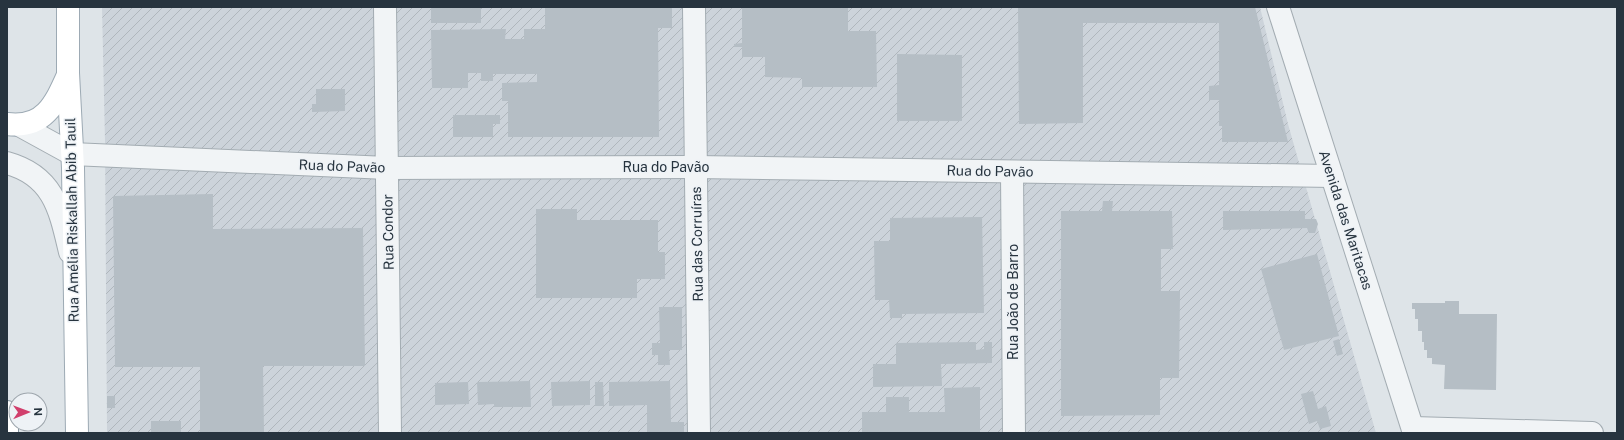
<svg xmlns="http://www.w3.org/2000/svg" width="1624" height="440" font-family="'Public Sans',sans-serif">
<defs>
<pattern id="industrial-furrows" width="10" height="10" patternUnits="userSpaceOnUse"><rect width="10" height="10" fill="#ccd3da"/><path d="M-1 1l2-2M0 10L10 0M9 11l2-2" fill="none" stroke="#afb6bc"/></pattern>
</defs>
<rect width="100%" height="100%" fill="#dee4e8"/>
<polygon fill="url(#industrial-furrows)" points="102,7 1260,7 1288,124 1376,433 107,433 105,141"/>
<g fill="#b5bec5">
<rect x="431" y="7" width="50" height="16"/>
<polygon points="545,7 672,7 672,28 658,28 659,137 508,137 508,101 502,101 502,83 537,82 537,74 493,74 493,81 481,81 481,73 468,73 468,88 432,88 431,30 506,29 505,39 524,39 524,29 545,29"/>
<polygon points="742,7 848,7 848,31 876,31 877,87 802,87 802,78 765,77 765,57 742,57 742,47 734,47 734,44 742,43"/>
<polygon points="1018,7 1255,7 1288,142 1222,142 1222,126 1219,126 1219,100 1209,100 1209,86 1219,85 1219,23 1083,23 1083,123 1019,124"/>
<polygon points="897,54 962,55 962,121 897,121"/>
<polygon points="316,89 345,89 345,111 312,112 312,104 316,104"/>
<polygon points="453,115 500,115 500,124 493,124 493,137 453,137"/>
<polygon points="213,194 213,235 213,229 363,228 365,366 263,366 264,433 200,433 200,367 115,367 113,196"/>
<polygon points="1103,201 1113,201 1112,211 1172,211 1173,249 1161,249 1161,291 1180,291 1179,378 1160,378 1160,415 1061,416 1061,211 1102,211"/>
<polygon points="536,209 577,209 577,220 658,220 658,252 665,252 665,279 637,279 637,298 536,298"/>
<polygon points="1223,211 1305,211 1305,219 1316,219 1318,224 1315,233 1309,233 1307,228 1223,230"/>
<polygon points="982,217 984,313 902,314 902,318 890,318 889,300 875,300 874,241 890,241 890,218"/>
<polygon points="1317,254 1339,336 1284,350 1261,269"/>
<polygon points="1445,301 1459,301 1459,314 1497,314 1496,390 1444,389 1445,365 1432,364 1432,358 1427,358 1427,350 1424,350 1424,342 1422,342 1422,331 1418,331 1418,319 1415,319 1415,309 1412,309 1412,303 1445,303"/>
<polygon points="659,307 682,307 682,350 669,350 670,365 658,365 658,355 652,355 652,343 660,343"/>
<polygon points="1339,339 1343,354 1337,356 1333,341"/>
<polygon points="976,342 976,350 984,349 984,342 992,342 992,363 941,364 942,386 873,387 873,364 896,364 896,343"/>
<polygon points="530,381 531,407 494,407 494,404 478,405 477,382"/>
<polygon points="590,381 590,405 552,406 551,382"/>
<polygon points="670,381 671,422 684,422 684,433 647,433 647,405 609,406 609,382"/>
<polygon points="468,382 469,404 435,405 435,383"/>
<polygon points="595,382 603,382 604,406 595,406"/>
<polygon points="980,387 980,433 862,433 862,412 886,412 886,397 909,397 909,412 945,412 944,388"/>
<polygon points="1313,391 1318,409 1326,406 1331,426 1320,429 1317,421 1309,424 1301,394"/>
<rect x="107" y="396" width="8" height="12"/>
<rect x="151" y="421" width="30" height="12"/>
</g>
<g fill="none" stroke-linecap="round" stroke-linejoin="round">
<g stroke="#a3acb2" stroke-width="24">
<g id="minor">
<polyline points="385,7 390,433"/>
<polyline points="694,7 699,433"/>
<polyline points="1278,7 1414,433"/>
<polyline points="21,126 72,154 387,168 696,167 1332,176"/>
<path d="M7,163C54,176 60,210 70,252"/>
<polyline points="1012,172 1014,433"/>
<polyline points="1413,428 1592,433"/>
</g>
</g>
<g stroke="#9daab4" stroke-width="24">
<g id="major">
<polyline points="68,7 68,73 73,168 77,433"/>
<path d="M7,124C44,129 55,104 68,75"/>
</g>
</g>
<g stroke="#85949f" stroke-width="24">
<polyline id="highway" points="7,412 7,433"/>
</g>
<use href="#minor" stroke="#f1f4f6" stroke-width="22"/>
<use href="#major" stroke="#fff" stroke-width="22"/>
<use href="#highway" stroke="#fff" stroke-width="22"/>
</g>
<g text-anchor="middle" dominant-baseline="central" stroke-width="3" stroke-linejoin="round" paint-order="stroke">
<g font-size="14" fill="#27343f" stroke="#eef2f6">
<text transform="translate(342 166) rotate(2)">Rua do Pavão</text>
<text x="666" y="167">Rua do Pavão</text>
<text transform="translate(990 171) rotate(1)">Rua do Pavão</text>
<text transform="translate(72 220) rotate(-91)">Rua Amélia Riskallah Abib Tauil</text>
<text transform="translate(1346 220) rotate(72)">Avenida das Maritacas</text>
<text transform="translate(388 232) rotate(-91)">Rua Condor</text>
<text transform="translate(697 244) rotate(-91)">Rua das Corruíras</text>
<text transform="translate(1013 302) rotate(-90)">Rua João de Barro</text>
</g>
</g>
<rect width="1624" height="440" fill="none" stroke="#27343f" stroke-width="16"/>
<g transform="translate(28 412) rotate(89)"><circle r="19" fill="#eef2f6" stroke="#9ea6ad"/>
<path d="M0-3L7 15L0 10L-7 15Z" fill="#d13f6d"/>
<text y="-6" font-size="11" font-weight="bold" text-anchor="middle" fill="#27343f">N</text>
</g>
</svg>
